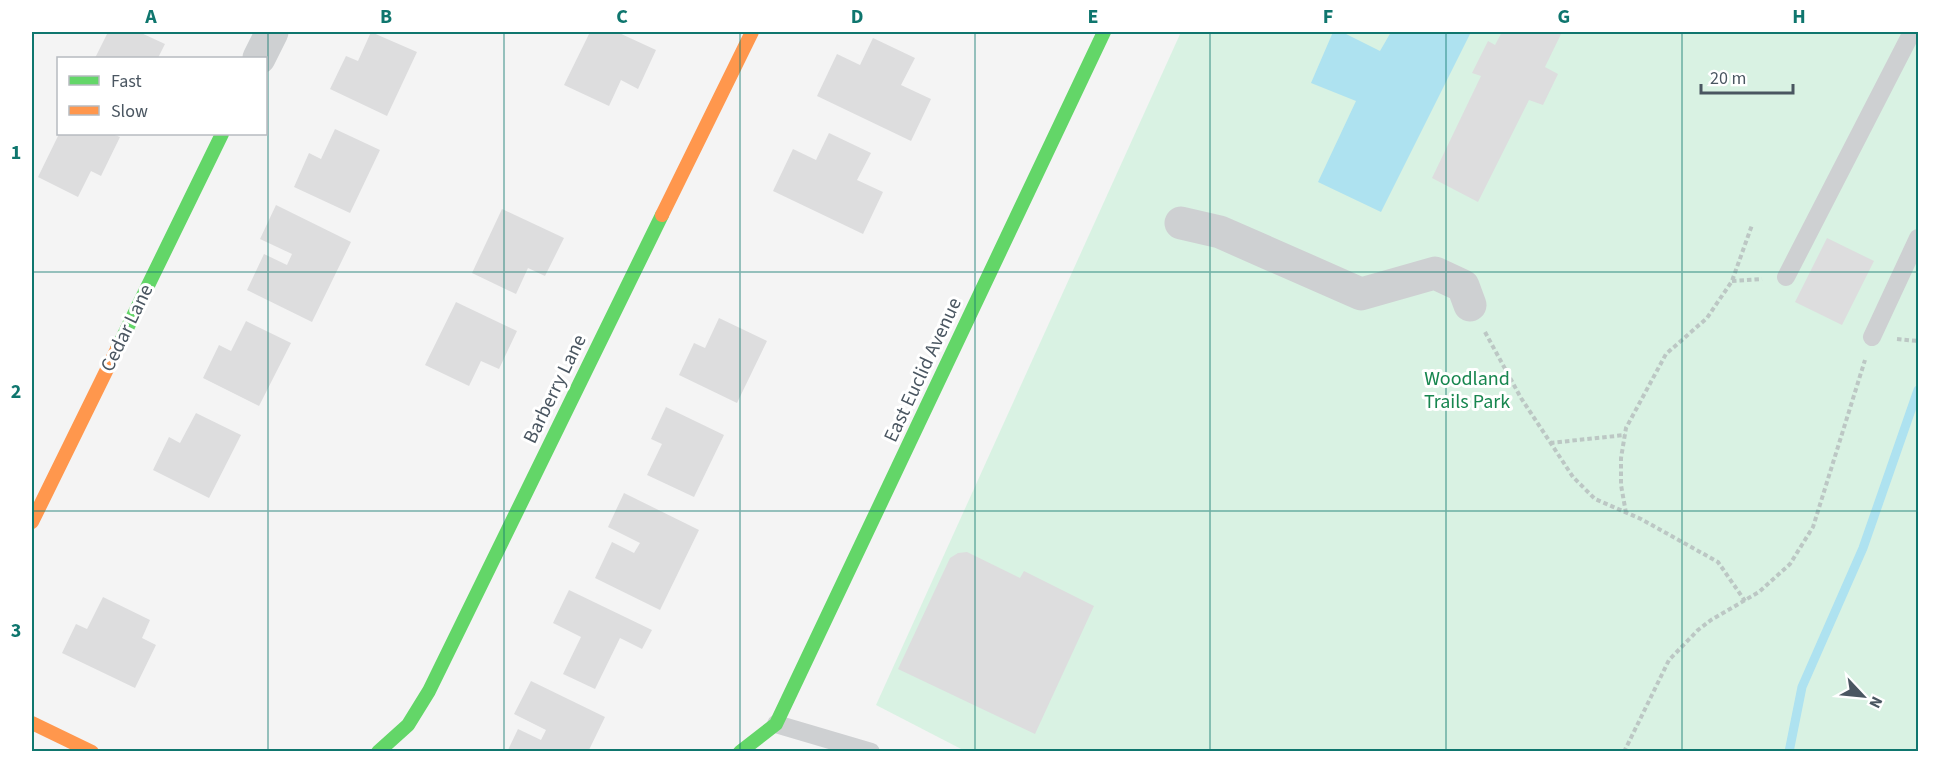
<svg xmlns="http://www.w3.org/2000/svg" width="1950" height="783" font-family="'Source Sans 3',sans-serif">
<rect width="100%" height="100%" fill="#f4f4f4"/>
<polygon fill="#d9f2e3" points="1181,32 1918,32 1918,751 967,752 876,705"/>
<polygon fill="#aee2f0" points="1333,32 1342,32 1380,51 1391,32 1471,32 1381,212 1318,182 1356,101 1311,83"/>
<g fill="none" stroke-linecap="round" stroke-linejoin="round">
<polyline stroke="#aee2f0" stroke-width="9" points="1789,752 1802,687 1863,548 1918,390"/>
</g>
<g fill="#ddddde">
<polygon points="108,32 139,32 165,44 158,58 95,58"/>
<polygon points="371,32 417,52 387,116 330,89 346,56 358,61"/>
<polygon points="590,32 617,32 656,50 638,89 621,80 609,106 564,85"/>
<polygon points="1502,32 1562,32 1545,67 1558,74 1543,105 1529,100 1478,202 1432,178 1481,76 1472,73 1488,41 1495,45"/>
<polygon points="873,38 915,58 901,85 931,99 911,141 817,96 837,54 860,65"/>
<polygon points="335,129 380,150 350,213 294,187 309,153 321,159"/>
<polygon points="829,133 871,153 857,180 883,192 863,234 773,191 793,149 816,160"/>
<polygon points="59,134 112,134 120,137 101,176 91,171 78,197 38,177"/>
<polygon points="276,205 351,242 312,322 247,290 264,254 287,265 292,254 260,239"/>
<polygon points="502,209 564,238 545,276 528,268 516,294 472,273"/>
<polygon points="1827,238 1874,261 1842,325 1795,302"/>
<polygon points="456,302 517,331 499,369 481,361 469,386 425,365"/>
<polygon points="719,318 767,341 737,403 679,375 694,343 705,348"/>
<polygon points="246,321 291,343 259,406 203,378 219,345 231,351"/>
<polygon points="666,407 724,435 694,497 647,475 662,444 651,439"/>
<polygon points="196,413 241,435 209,498 153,470 169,437 180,443"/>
<polygon points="624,493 699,530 660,610 595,578 612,542 634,553 640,543 608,527"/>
<polygon points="967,552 1020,578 1024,571 1094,606 1035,734 898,669 950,558 958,553"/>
<polygon points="569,590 652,630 642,649 620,638 595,689 563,674 581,637 553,623"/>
<polygon points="103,597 150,620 142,638 156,645 135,688 62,653 76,624 87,629"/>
<polygon points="531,681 605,717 588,752 507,752 518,729 541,740 546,730 514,714"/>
</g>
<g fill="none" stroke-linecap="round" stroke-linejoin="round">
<g stroke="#bcc7c4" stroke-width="4" stroke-dasharray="4.5 3" stroke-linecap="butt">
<polyline points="1732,281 1762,279"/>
<polyline points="1485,332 1521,398 1573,477 1595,499 1641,519 1718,562 1745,601"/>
<polyline points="1897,339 1918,341"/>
<polyline points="1550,443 1625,435"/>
<polyline points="1626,513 1621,485 1621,458 1626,428 1666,354 1707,318 1732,281 1752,225"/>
<polyline points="1624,752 1669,660 1698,630 1711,620 1759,592 1790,564 1813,527 1865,360"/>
</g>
<g stroke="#ced0d2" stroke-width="18">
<polyline points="1786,277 1912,32"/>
<polyline points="1872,337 1918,238"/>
<polyline points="776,724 871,752"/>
</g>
<g stroke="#ced0d2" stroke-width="33">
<polyline points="259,58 272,32"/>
<polyline points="1181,223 1220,232 1361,294 1435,273 1463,286 1470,305"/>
</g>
<g stroke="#63d668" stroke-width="14">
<polyline points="117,349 222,134"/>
<polyline points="378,752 408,725 429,691 662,215"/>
<polyline points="740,752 776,724 1104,32"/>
</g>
<g stroke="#ff974d" stroke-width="14">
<polyline points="662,215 752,32"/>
<polyline points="32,522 117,349"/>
<polyline points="32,723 92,752"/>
</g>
</g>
<path fill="none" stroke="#0f766e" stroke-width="1.5" stroke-opacity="0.55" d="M268,32V752M504,32V752M740,32V752M975,32V752M1210,32V752M1446,32V752M1682,32V752M32,272H1918M32,511H1918"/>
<g text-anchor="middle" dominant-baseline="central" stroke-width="6" stroke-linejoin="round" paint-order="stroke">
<g font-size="20" fill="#4a5661" stroke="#fff">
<text transform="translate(127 328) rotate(-64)">Cedar Lane</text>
<text transform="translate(923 370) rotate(-65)">East Euclid Avenue</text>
<text transform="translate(555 389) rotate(-64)">Barberry Lane</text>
</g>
<g font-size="20" fill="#17864f" stroke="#fff">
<text x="1467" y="379">Woodland<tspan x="1467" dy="23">Trails Park</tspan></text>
</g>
</g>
<rect width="1950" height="783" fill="none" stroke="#ffffff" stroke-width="66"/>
<rect x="57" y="57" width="210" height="78" fill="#ffffff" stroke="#b7bbc0" stroke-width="1.5"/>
<rect x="69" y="76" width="30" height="9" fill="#63d668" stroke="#b7bbc0" stroke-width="1.5"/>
<text x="111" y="87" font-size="18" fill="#4a5661">Fast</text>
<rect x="69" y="106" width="30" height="9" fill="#ff974d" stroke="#b7bbc0" stroke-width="1.5"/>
<text x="111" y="117" font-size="18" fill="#4a5661">Slow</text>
<g transform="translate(1863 696) rotate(116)" stroke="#ffffff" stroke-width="4.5" paint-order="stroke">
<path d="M0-4.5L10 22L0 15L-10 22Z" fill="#4a5661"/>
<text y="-9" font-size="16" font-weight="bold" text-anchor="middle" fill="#4a5661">N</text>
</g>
<path d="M1701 84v9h92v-9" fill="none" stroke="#4a5661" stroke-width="3"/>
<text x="1710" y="84" font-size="18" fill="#4a5661" stroke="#ffffff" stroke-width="4.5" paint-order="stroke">20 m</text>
<rect x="33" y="33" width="1884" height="717" fill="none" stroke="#0f766e" stroke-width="2"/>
<g font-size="20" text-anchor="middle" font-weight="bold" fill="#0f766e">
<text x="151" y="23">A</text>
<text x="386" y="23">B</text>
<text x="622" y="23">C</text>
<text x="857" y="23">D</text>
<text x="1093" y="23">E</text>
<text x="1328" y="23">F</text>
<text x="1564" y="23">G</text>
<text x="1799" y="23">H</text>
<text x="16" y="159">1</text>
<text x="16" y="398">2</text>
<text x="16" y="637">3</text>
</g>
</svg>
